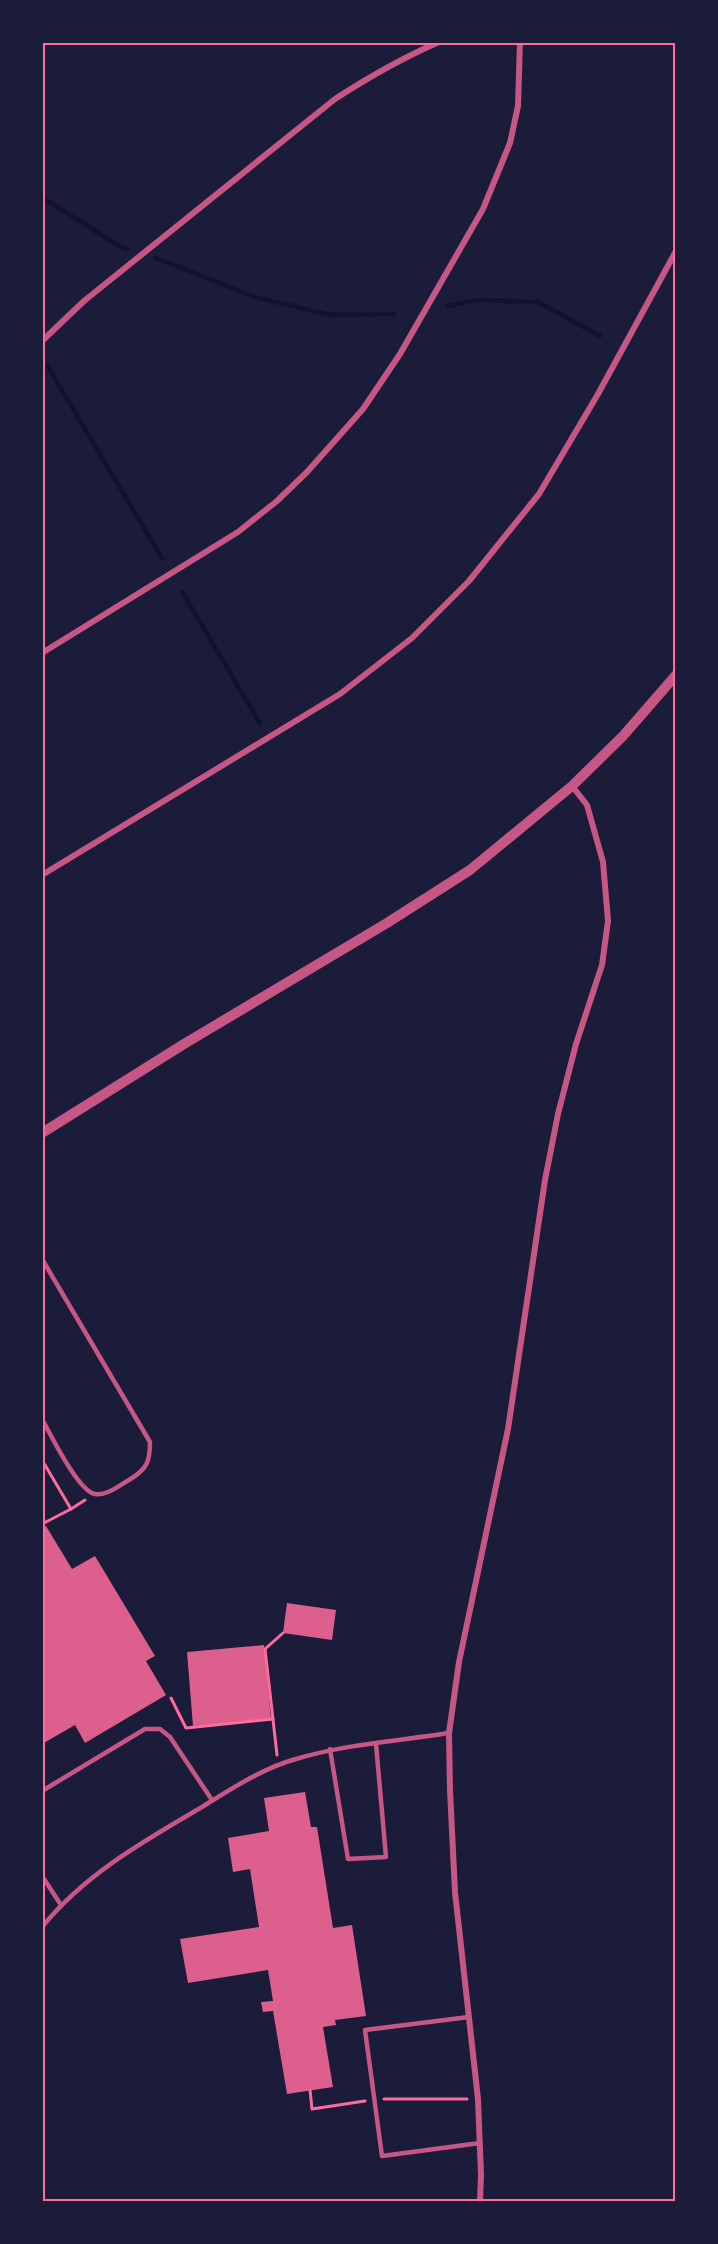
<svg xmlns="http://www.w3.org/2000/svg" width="718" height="2244" font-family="'Varela Round',sans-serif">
<rect width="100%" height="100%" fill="#1b1b3a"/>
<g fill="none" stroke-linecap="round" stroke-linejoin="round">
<g stroke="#12122b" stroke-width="4.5">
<polyline points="42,197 119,246 128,249"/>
<polyline points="156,258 255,297 330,315 394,314"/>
<polyline points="447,306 477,300 538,302 600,336"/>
<polyline points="47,365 162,558"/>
<polyline points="182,592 260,723"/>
</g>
</g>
<g fill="#dd5f8e">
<polygon points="46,1526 72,1569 95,1556 155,1656 146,1661 166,1695 85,1743 75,1725 42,1744 42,1528"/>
<polygon points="287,1603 336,1610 332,1640 283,1633"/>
<polygon points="264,1645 271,1719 193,1726 187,1652"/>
<polygon points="305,1792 311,1827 317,1827 333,1928 352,1925 366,2016 335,2020 336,2025 323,2027 333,2087 287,2094 273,2011 263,2012 261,2002 273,2001 268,1970 188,1983 180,1939 259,1927 250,1869 233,1872 228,1838 269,1831 264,1798"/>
</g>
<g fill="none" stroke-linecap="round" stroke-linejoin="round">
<g stroke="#ff6b9d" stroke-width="3">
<polyline points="42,1460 71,1509 42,1524"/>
<polyline points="71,1509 85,1500"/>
<polyline points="171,1698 186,1728 273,1719"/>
<polyline points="277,1755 265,1649 283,1633"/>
<polyline points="310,2090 312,2109 365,2101"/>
<polyline points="384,2099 467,2099"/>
</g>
<g stroke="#c65784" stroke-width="4.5">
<path d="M42,1259L150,1442C150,1462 147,1469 129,1480C120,1485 107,1496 95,1494C78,1491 51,1435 42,1419"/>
<polyline points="330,1749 348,1859 386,1857 376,1744"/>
<polyline points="42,1791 145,1729 160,1729 170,1737 212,1800"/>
<polyline points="42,1876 61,1905"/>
<path d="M42,1927C85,1874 144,1841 202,1807C231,1789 263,1768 296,1759C346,1744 398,1741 449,1733"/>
<polyline points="469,2017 365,2030 382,2156 480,2143"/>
</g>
<g stroke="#c65784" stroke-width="6">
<path d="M42,341L84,301L335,99C369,77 402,58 439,42"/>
<polyline points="42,653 238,532 277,501 307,472 363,409 400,354 483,209 510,143 518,106 520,42"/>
<polyline points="42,875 340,694 412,638 469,581 539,494 598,394 676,251"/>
<polyline points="480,2202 481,2175 478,2099 455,1892 450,1790 449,1733 459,1662 508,1429 545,1180 558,1114 576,1044 602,965 608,921 603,862 587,805 572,786"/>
</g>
<polyline stroke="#c65784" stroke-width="10" points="42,1133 184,1044 387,923 470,870 572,786 623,736 676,675"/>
</g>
<rect width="718" height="2244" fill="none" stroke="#1b1b3a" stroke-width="87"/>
<rect x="44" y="44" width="630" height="2156" fill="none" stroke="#ff6b9d" stroke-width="2"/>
</svg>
